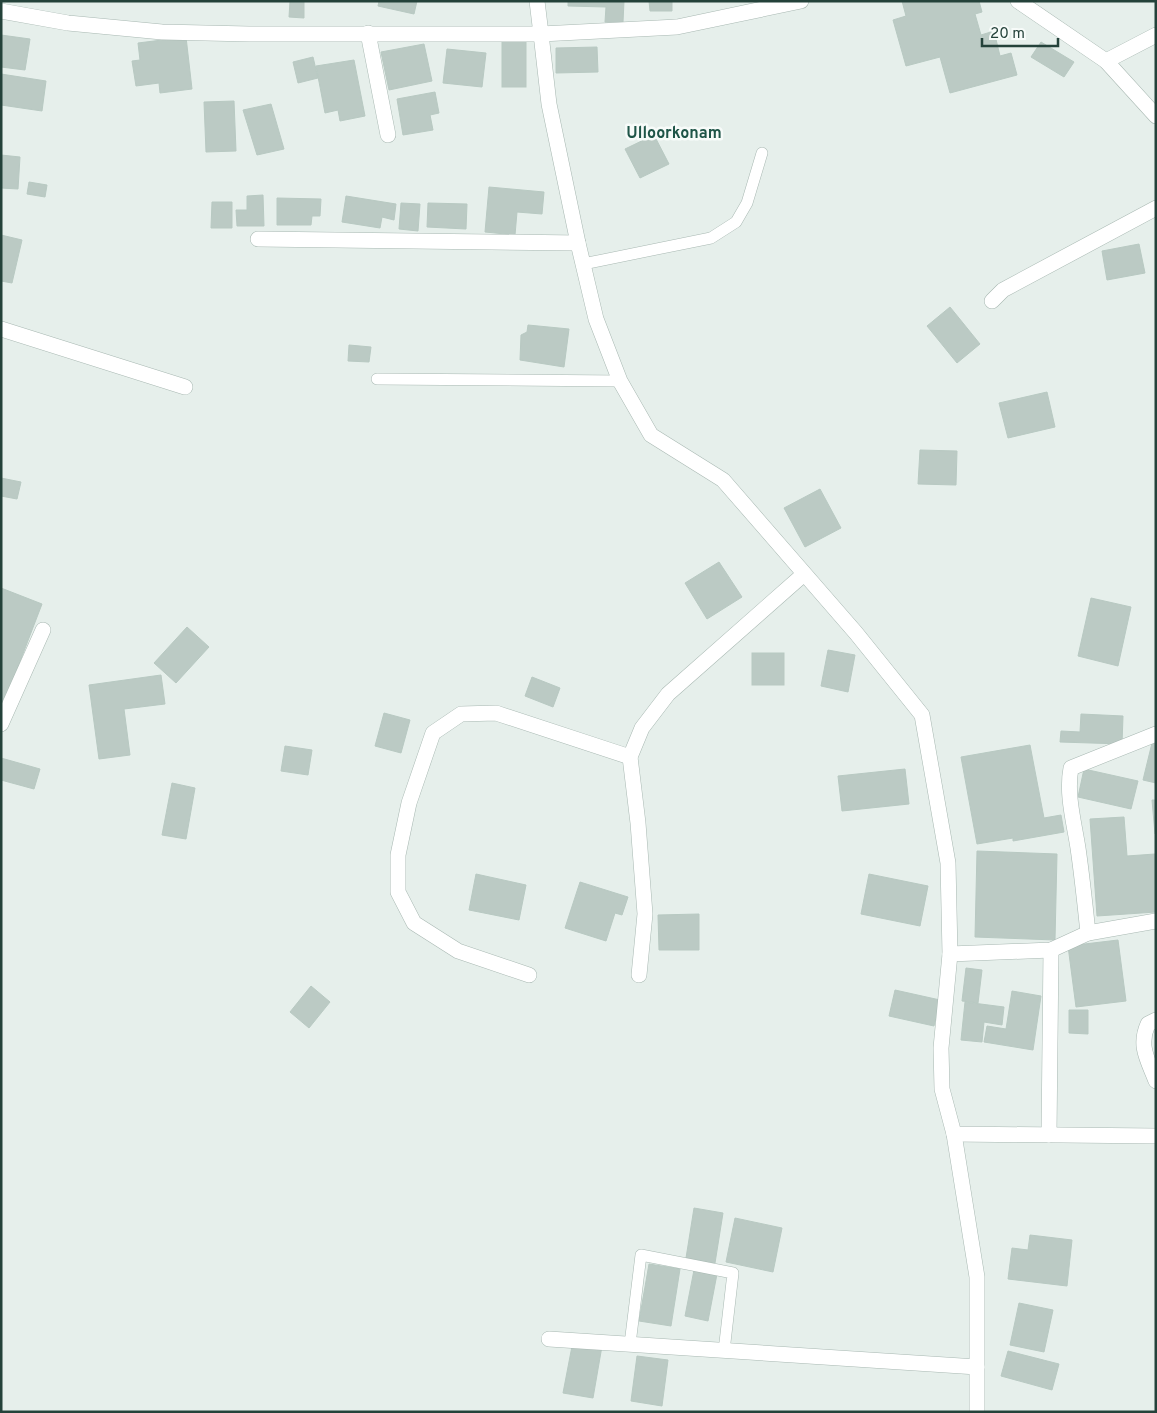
<svg xmlns="http://www.w3.org/2000/svg" width="1157" height="1413" font-family="Overpass,sans-serif">
<rect width="100%" height="100%" fill="#e6efeb"/>
<g fill="#bbcac4" stroke="#b8c9c2">
<polygon points="290,1 304,1 304,18 289,17"/>
<polygon points="379,1 417,1 414,14 378,6"/>
<polygon points="568,1 624,1 623,22 605,22 606,7 568,6"/>
<polygon points="649,1 672,1 672,11 650,11"/>
<polygon points="902,1 979,1 982,12 975,14 981,35 994,31 1000,56 1011,53 1017,75 950,93 940,57 906,66 893,20 906,16"/>
<polygon points="1,35 30,39 25,70 1,67"/>
<polygon points="186,37 192,89 160,93 159,83 136,86 132,61 140,60 138,43"/>
<rect x="502" y="41" width="24" height="46"/>
<polygon points="1041,42 1074,62 1064,77 1031,57"/>
<polygon points="424,44 432,81 389,90 381,52"/>
<polygon points="597,47 598,72 556,73 556,48"/>
<polygon points="447,49 486,53 482,87 443,83"/>
<polygon points="313,57 318,78 298,83 293,62"/>
<polygon points="354,60 365,116 340,121 338,110 325,113 316,66"/>
<polygon points="1,74 46,81 42,111 1,105"/>
<polygon points="435,92 439,113 430,115 433,130 403,135 397,99"/>
<polygon points="234,101 236,151 206,152 204,102"/>
<polygon points="271,104 284,149 257,155 243,110"/>
<polygon points="654,135 669,164 640,178 625,149"/>
<polygon points="1,155 20,157 18,189 1,188"/>
<polygon points="29,182 47,185 45,197 27,194"/>
<polygon points="489,187 544,192 542,214 517,212 515,235 485,232"/>
<polygon points="263,195 264,226 237,226 236,210 247,210 247,196"/>
<polygon points="346,196 396,204 394,220 382,217 380,228 342,222"/>
<polygon points="277,198 321,199 320,216 312,216 311,225 277,225"/>
<polygon points="212,202 232,202 232,228 211,228"/>
<polygon points="401,203 420,204 418,231 399,229"/>
<polygon points="428,203 467,204 466,229 427,227"/>
<polygon points="1,235 22,240 12,283 1,281"/>
<polygon points="1139,244 1145,273 1107,280 1102,251"/>
<polygon points="950,307 980,344 957,363 927,326"/>
<polygon points="528,325 569,329 564,367 520,360 521,335 527,332"/>
<polygon points="349,345 371,347 369,362 348,361"/>
<polygon points="1047,392 1055,427 1008,438 999,403"/>
<polygon points="920,450 957,451 956,485 918,484"/>
<polygon points="1,478 21,482 17,499 1,496"/>
<polygon points="820,489 841,528 805,547 784,508"/>
<polygon points="719,562 742,597 707,619 685,583"/>
<polygon points="1,588 42,604 1,711"/>
<polygon points="1091,598 1131,607 1118,666 1078,656"/>
<polygon points="187,627 209,647 176,683 154,663"/>
<polygon points="828,650 855,655 848,692 821,686"/>
<rect x="752" y="653" width="32" height="32"/>
<polygon points="161,675 165,704 124,709 130,755 99,759 89,685"/>
<polygon points="532,677 560,688 553,707 525,696"/>
<polygon points="384,713 410,720 401,753 375,746"/>
<polygon points="1081,714 1123,716 1122,744 1060,742 1061,731 1080,732"/>
<polygon points="1152,743 1156,743 1156,783 1143,780"/>
<polygon points="1030,745 1044,818 1061,815 1064,832 1013,841 1013,838 977,844 961,757"/>
<polygon points="285,746 312,750 308,775 281,771"/>
<polygon points="1,758 40,769 34,789 1,780"/>
<polygon points="905,769 909,804 842,811 838,776"/>
<polygon points="1084,769 1138,781 1131,809 1078,797"/>
<polygon points="172,783 195,788 186,839 162,835"/>
<polygon points="1152,800 1156,800 1156,834 1155,834"/>
<polygon points="1124,817 1127,856 1155,854 1156,912 1097,916 1090,819"/>
<polygon points="977,851 1057,854 1055,940 975,937"/>
<polygon points="476,874 526,885 519,920 469,910"/>
<polygon points="869,874 928,886 920,926 861,914"/>
<polygon points="580,882 628,897 622,915 615,913 606,941 565,928"/>
<polygon points="699,914 699,950 659,950 658,915"/>
<polygon points="1118,940 1126,1001 1076,1007 1068,946"/>
<polygon points="966,968 982,970 978,1003 962,1001"/>
<polygon points="311,986 330,1002 309,1028 290,1012"/>
<polygon points="895,990 940,1000 934,1026 889,1016"/>
<polygon points="1012,991 1041,996 1033,1050 984,1042 987,1026 1006,1029"/>
<polygon points="965,1002 1004,1007 1002,1025 984,1022 982,1042 961,1040"/>
<polygon points="1069,1010 1088,1010 1088,1034 1069,1033"/>
<polygon points="694,1208 723,1213 715,1263 686,1258"/>
<polygon points="735,1218 782,1228 773,1272 726,1262"/>
<polygon points="1030,1235 1072,1240 1067,1286 1008,1279 1012,1248 1028,1250"/>
<polygon points="649,1264 680,1269 671,1326 639,1321"/>
<polygon points="694,1270 717,1274 708,1321 685,1316"/>
<polygon points="1019,1303 1053,1310 1044,1352 1010,1345"/>
<polygon points="573,1341 602,1346 593,1398 563,1393"/>
<polygon points="1008,1351 1059,1364 1052,1390 1001,1376"/>
<polygon points="637,1356 668,1360 662,1406 631,1401"/>
</g>
<g fill="none" stroke-linecap="round" stroke-linejoin="round">
<g stroke="#a8b8b2" stroke-width="12">
<g id="lane">
<polyline points="583,264 711,238 736,222 747,203 762,153"/>
<polyline points="377,379 620,381"/>
<polyline points="630,1344 641,1255 733,1273 724,1351"/>
</g>
</g>
<g stroke="#a8b8b2" stroke-width="16">
<g id="street">
<polyline points="537,1 541,34 677,27 801,1"/>
<polyline points="1018,1 1106,61 1156,116"/>
<polyline points="1,11 68,23 162,32 249,34 541,34 549,104 578,243 596,319 620,381 651,435 723,480 856,633 922,715 948,863 950,954 941,1048 942,1089 954,1134 1156,1136"/>
<polyline points="368,33 388,135"/>
<polyline points="1106,61 1156,35"/>
<polyline points="258,239 578,243"/>
<polyline points="992,301 1003,290 1156,208"/>
<polyline points="1,329 185,387"/>
<polyline points="1,724 43,630"/>
<path d="M1088,933C1085,904 1082,876 1078,848C1074,822 1066,794 1071,768L1156,734"/>
<polyline points="950,954 1051,950 1088,933 1156,921"/>
<polyline points="529,975 458,951 414,923 398,892 398,855 409,803 433,733 461,714 496,713 630,757"/>
<polyline points="639,975 645,914 638,823 630,757 642,728 668,694 804,574"/>
<path d="M1156,1020L1148,1024C1138,1046 1148,1060 1156,1081"/>
<polyline points="954,1134 977,1277 977,1412"/>
<polyline points="1049,1135 1051,950"/>
<polyline points="549,1339 977,1367"/>
</g>
</g>
<use href="#lane" stroke="#fff" stroke-width="11"/>
<use href="#street" stroke="#fff" stroke-width="15"/>
</g>
<g text-anchor="middle" dominant-baseline="central" stroke-width="5" stroke-linejoin="round" paint-order="stroke">
<g font-size="16" font-weight="bold" fill="#1f5548" stroke="#f7fbf9">
<text x="674" y="134">Ulloorkonam</text>
</g>
</g>
<rect width="1157" height="1413" fill="none" stroke="#24423a" stroke-width="5"/>
<path d="M982 38v8h76v-8" fill="none" stroke="#24423a" stroke-width="2.5"/>
<text x="990" y="38" font-size="15" fill="#24423a" stroke="#f7fbf9" stroke-width="4" paint-order="stroke">20 m</text>
</svg>
